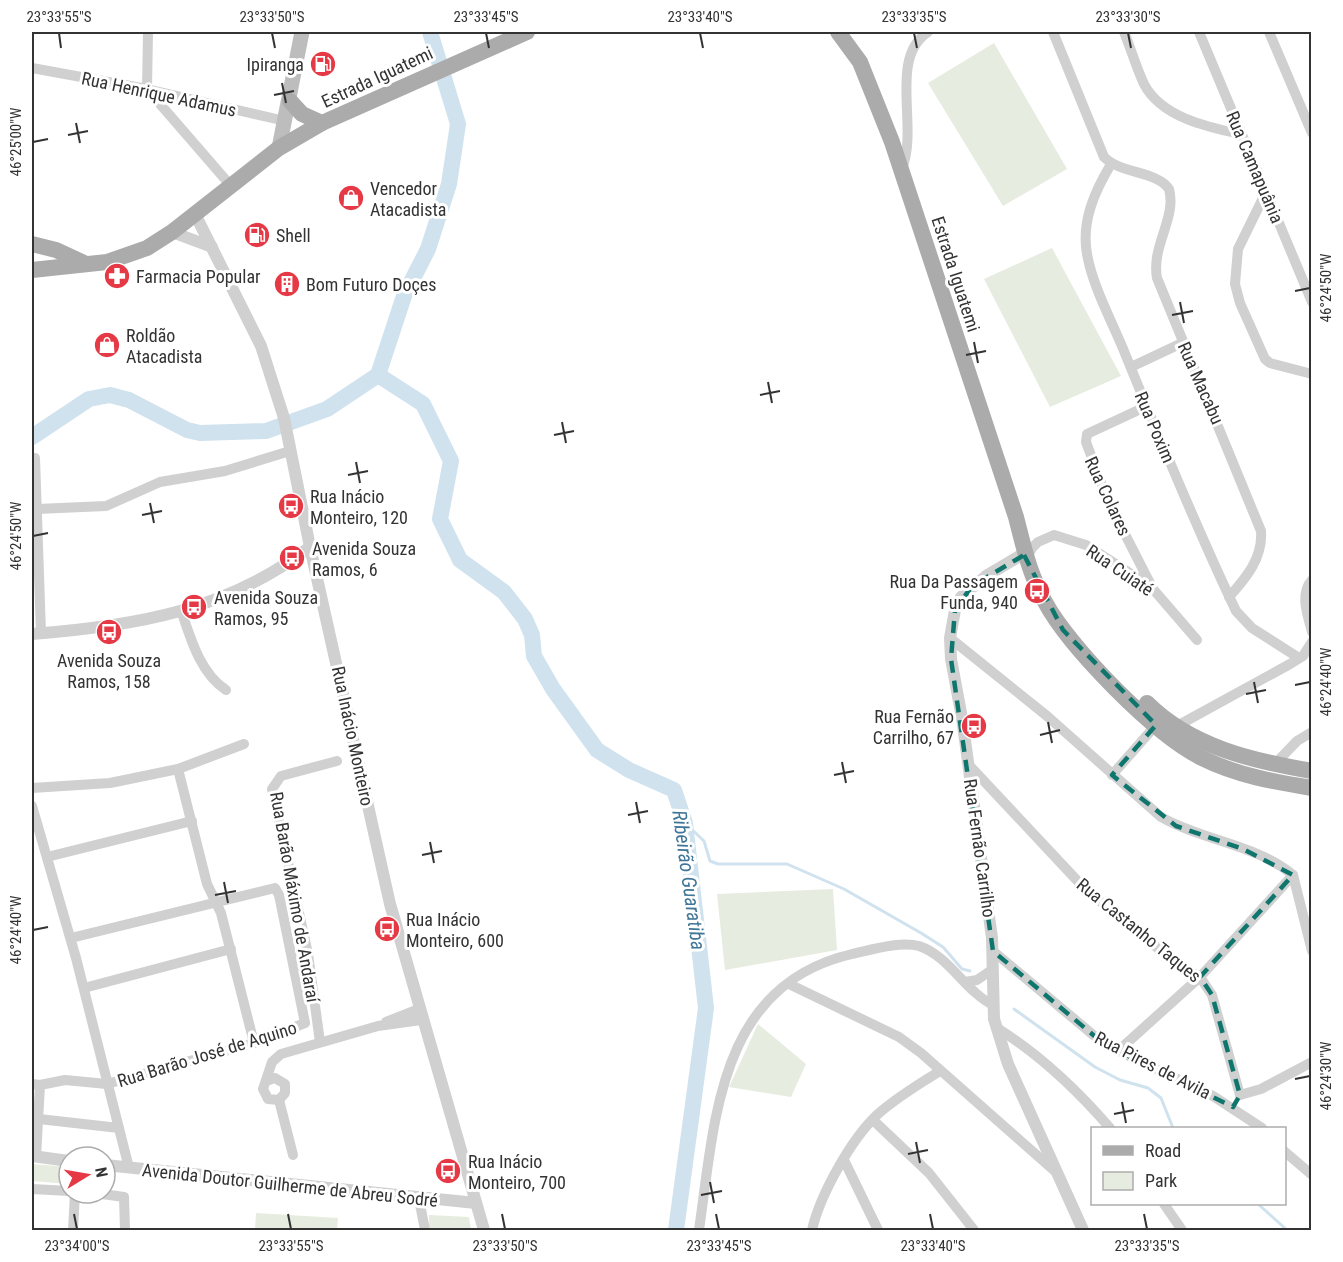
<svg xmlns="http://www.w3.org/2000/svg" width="1343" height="1262" font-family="'Roboto Condensed',sans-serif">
<rect width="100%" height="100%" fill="#fff"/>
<g fill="#e6ecdf">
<polygon points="994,43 1067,169 1003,206 928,83"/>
<polygon points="1052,248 1121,376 1050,407 984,279"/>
<polygon points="833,889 837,950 725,970 717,894"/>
<polygon points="758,1024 806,1064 791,1097 729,1087"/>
<polygon points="32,1164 69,1167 69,1184 32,1181"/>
<polygon points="256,1213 338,1218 337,1230 255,1230"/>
<polygon points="429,1215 469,1217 471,1230 429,1230"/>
</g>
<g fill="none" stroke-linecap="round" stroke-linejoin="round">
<g stroke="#cfe2ee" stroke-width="3">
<polyline points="685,823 704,841 710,861 718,864 787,864 844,889 921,933 943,947 962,969 970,971"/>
<polyline points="1014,1009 1095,1067 1120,1080 1148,1088 1161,1098 1173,1128"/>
<polyline points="1258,1204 1287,1230"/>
</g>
<g stroke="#cfe2ee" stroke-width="16">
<polyline points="378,375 423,404 451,461 440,519 460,560 504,592 525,619 532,635 534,656 553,689 597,750 629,770 674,790 685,823 706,1008 676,1230"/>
<polyline points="378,375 404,296 428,249 449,184 458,124 430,32"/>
<polyline points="32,437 89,399 110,395 129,400 187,430 200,433 266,431 327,409 378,375"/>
</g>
<g stroke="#d0d0d0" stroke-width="10">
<polyline points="148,32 147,89 231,186"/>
<path d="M1053,32L1104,157C1121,174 1157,171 1169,189C1177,218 1151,246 1157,278L1261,531C1263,558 1246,578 1229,597"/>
<path d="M1124,32C1131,49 1136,67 1144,84C1161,117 1207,127 1240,134"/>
<polyline points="1199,32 1312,302"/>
<polyline points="1269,32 1312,133"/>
<polyline points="32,68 147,89 285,121"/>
<path d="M1111,164C1095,191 1081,221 1087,254C1093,288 1113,323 1126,356C1161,442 1196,527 1236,611L1252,628L1299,658"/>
<path d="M902,168C919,128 888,58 928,32"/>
<polyline points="1266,192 1238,249 1235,284 1240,303 1265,359 1270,363 1312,374"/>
<polyline points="1131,367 1182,343"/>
<polyline points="1145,407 1087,434 1086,442 1108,501 1153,589"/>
<polyline points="35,458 41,633"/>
<polyline points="37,509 106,506 160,482 225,471 290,451"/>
<polyline points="1030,550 1038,542 1054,535 1086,545 1139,579 1153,589 1197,640"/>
<path d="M1312,580C1299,594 1308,616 1312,632"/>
<path d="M182,613C191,640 201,674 226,690"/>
<path d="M950,638L1047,716L1161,817C1201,840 1258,845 1293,875L1312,951"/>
<polyline points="1177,726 1290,664 1303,656 1312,642"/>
<polyline points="968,764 1086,890 1181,967 1200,977 1212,995 1240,1095"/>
<polyline points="1275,764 1297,741 1312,732"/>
<polyline points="178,769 207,884 221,913 254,1043"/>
<polyline points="1112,775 1156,725"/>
<polyline points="32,788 110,783 178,769 244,744"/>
<polyline points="32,806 76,958 129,1168"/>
<polyline points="47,857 192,821"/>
<polyline points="993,951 1104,1044 1213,1096 1262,1128"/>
<polyline points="965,982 977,980 993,969"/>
<polyline points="789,984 899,1037 921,1053 1057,1173"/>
<polyline points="84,988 231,949"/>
<polyline points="386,1022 419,1009"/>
<path d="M997,1028C1039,1054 1078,1091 1110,1128"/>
<polyline points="320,1042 308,954 272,789 281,776 337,761"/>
<polyline points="1118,1051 1200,977 1293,875"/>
<polyline points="266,1081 275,1078 285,1084 285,1093 279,1100 268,1099 263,1089 272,1062 281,1054 378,1026 421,1020"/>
<polyline points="32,1084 40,1085 65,1080 107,1084 254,1043 305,1023 279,895 275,888 71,938"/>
<polyline points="1240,1095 1261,1089 1312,1062"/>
<polyline points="279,1100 293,1155"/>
<polyline points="39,1119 119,1128"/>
<polyline points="873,1120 929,1173 974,1230"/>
<polyline points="1284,1151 1312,1175"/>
<polyline points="36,1157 40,1085"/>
<polyline points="844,1160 878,1230"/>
<polyline points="32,1189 69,1191"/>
<polyline points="95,1193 124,1197 125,1230"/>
<polyline points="419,1199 425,1230"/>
<polyline points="1164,1204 1182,1230"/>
<polyline points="73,1230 75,1193"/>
<path d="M699,1230C715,1120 718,985 852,954C871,950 900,941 919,946C949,956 965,991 993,1005"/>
<path d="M812,1230C820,1195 851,1139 878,1114C897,1097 919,1084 940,1071"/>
</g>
<g stroke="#d0d0d0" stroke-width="12">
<polyline points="195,214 261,346 284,418 310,547 390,904 484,1230"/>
<polyline points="172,232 212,247"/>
<polyline points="1030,550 986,576 961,597 955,610 950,638 951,659 962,718 992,938 994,1019 1008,1064 1083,1230"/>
<path d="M32,634C135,626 226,611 310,547"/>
<polyline points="32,1156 69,1161"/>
<polyline points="105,1165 476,1203"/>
</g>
<polyline stroke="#bdbdbd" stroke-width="15" points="279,148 302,32"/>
<g stroke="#ababab" stroke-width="16">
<path d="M838,32L860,62L892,142L1016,517C1024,548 1029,573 1045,602C1070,648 1155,735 1202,758C1236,775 1274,782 1312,788"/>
<polyline points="290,101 302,114 322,123"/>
<polyline points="32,244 56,250 84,263"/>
<polyline points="32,270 107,262 147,248 172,232 279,148 322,123 527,32"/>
<path d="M1147,703C1191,747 1253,761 1312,771"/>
</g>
</g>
<path fill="none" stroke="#0f766e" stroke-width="4.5" stroke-dasharray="12 8" stroke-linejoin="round" d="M1024,555L1063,630L1156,725L1112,775L1176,826L1243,849L1293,875L1200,977L1212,995L1240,1095L1233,1107L1104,1044L993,951L951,659L955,610L972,586Z"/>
<path fill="none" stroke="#333" stroke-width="2" d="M59,33L61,48M272,33L275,48M486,33L489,48M700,33L703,48M914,33L917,48M1128,33L1131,48M282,83L286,103M274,95L294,91M76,123L80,143M68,135L88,131M33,142L48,139M1295,291L1310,288M1180,302L1184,323M1172,315L1193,311M974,342L978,363M966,355L986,351M768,382L772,403M760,395L780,391M562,422L566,443M554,435L574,431M356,462L360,483M348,475L368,471M150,503L154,523M142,515L162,511M33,536L48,533M1254,682L1258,703M1295,685L1310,682M1246,694L1266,690M1048,722L1052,743M1040,735L1060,730M842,762L846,783M834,775L854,771M636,802L640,823M628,815L648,811M430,842L434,863M422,855L442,851M224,882L228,903M215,895L236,891M33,930L48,927M1295,1079L1310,1076M1122,1102L1126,1123M1114,1114L1134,1110M916,1142L920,1163M908,1154L928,1150M710,1182L714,1203M701,1195L722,1191M74,1214L77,1229M288,1214L291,1229M502,1214L505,1229M716,1214L719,1229M930,1214L933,1229M1144,1214L1147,1229"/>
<defs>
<g id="fuel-disc" transform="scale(1.35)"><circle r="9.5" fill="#e63946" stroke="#fff"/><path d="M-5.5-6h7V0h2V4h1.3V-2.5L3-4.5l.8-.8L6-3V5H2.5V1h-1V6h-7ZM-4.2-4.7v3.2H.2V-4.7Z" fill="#fff"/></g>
<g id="shop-disc" transform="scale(1.35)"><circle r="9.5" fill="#e63946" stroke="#fff"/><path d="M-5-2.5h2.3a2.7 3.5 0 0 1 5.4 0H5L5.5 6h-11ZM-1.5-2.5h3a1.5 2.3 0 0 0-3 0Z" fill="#fff"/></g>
<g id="pharmacy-disc" transform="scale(1.35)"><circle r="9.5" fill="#e63946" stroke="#fff"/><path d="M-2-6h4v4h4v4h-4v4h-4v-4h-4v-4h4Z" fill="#fff"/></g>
<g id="building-disc" transform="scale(1.35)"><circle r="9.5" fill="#e63946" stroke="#fff"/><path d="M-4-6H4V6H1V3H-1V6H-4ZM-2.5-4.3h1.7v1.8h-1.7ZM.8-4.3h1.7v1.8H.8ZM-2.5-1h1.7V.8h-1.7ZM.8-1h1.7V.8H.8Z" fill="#fff"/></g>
<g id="bus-disc" transform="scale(1.35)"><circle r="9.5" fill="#e63946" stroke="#fff"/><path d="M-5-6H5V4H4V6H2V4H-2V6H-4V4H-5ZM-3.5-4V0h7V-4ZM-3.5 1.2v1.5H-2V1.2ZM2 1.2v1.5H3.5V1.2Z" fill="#fff"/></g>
</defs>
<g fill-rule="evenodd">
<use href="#fuel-disc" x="323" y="64"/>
<use href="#shop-disc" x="351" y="198"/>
<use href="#fuel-disc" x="257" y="235"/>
<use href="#pharmacy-disc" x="117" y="276"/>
<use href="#building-disc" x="287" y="284"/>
<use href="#shop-disc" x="107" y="345"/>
<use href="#bus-disc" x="291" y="506"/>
<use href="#bus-disc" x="292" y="558"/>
<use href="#bus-disc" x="1037" y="591"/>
<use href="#bus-disc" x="194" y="607"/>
<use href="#bus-disc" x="109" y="632"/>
<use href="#bus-disc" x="974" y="726"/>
<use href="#bus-disc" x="387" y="929"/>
<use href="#bus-disc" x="448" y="1171"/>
</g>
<g text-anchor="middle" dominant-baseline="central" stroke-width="6" stroke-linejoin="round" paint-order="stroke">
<g font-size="18" fill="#333" stroke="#fff" text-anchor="start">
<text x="304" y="64" text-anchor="end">Ipiranga</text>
<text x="370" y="188">Vencedor<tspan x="370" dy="21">Atacadista</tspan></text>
<text x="276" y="235">Shell</text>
<text x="136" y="276">Farmacia Popular</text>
<text x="306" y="284">Bom Futuro Doçes</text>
<text x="126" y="335">Roldão<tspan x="126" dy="21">Atacadista</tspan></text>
<text x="310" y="496">Rua Inácio<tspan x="310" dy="21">Monteiro, 120</tspan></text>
<text x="312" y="548">Avenida Souza<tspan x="312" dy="21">Ramos, 6</tspan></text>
<text x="1018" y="581" text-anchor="end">Rua Da Passagem<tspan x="1018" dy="21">Funda, 940</tspan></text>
<text x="214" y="597">Avenida Souza<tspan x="214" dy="21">Ramos, 95</tspan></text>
<text x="109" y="660" text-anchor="middle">Avenida Souza<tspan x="109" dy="21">Ramos, 158</tspan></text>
<text x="954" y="716" text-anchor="end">Rua Fernão<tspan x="954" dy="21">Carrilho, 67</tspan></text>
<text x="406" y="919">Rua Inácio<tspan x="406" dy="21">Monteiro, 600</tspan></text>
<text x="468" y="1161">Rua Inácio<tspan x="468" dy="21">Monteiro, 700</tspan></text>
</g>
<g font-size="18" fill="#333" stroke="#fff">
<text transform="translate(377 77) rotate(-25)">Estrada Iguatemi</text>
<text transform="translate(159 94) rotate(12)">Rua Henrique Adamus</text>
<text transform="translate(1255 167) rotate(67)">Rua Camapuânia</text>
<text transform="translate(956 274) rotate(72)">Estrada Iguatemi</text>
<text transform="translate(1201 383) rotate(66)">Rua Macabu</text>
<text transform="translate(1155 427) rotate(67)">Rua Poxim</text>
<text transform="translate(1108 496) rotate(65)">Rua Colares</text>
<text transform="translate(1120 570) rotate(34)">Rua Cuiaté</text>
<text transform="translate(353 736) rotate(78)">Rua Inácio Monteiro</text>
<text transform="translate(980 848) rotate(82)">Rua Fernão Carrilho</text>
<text transform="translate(295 897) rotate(80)">Rua Barão Máximo de Andaraí</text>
<text transform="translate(1139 930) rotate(39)">Rua Castanho Taques</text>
<text transform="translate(207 1054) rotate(-17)">Rua Barão José de Aquino</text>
<text transform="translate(1153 1065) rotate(27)">Rua Pires de Avila</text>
<text transform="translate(290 1185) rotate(6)">Avenida Doutor Guilherme de Abreu Sodré</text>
</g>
<g font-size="20" font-style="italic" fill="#3f7597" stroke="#fff">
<text transform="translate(689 880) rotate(82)">Ribeirão Guaratiba</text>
</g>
</g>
<rect width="1343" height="1262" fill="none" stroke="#ffffff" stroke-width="66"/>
<rect x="1091" y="1127" width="195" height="78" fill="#ffffff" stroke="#adadad" stroke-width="1.5"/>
<rect x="1103" y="1146" width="30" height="9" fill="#ababab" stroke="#adadad" stroke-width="1.5"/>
<text x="1145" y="1157" font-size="18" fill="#333333">Road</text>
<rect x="1103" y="1172" width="30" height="18" fill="#e6ecdf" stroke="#adadad" stroke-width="1.5"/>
<text x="1145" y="1187" font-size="18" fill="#333333">Park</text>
<g transform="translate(87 1175) rotate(79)"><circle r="28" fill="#ffffff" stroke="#adadad" stroke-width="1.5"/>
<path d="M0-4.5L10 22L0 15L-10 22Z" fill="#e63946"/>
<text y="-9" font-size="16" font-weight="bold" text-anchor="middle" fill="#333333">N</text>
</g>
<rect x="33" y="33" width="1277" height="1196" fill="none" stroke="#333" stroke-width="2"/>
<g font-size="15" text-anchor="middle" fill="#333">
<text x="59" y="22">23°33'55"S</text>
<text x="272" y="22">23°33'50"S</text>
<text x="486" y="22">23°33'45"S</text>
<text x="700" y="22">23°33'40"S</text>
<text x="914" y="22">23°33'35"S</text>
<text x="1128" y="22">23°33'30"S</text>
<text transform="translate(16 142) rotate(-90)" y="5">46°25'00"W</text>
<text transform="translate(1326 288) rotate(-90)" y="5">46°24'50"W</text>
<text transform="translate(16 536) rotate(-90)" y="5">46°24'50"W</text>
<text transform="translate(1326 682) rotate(-90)" y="5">46°24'40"W</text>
<text transform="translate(16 930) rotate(-90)" y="5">46°24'40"W</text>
<text transform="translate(1326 1076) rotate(-90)" y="5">46°24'30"W</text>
<text x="77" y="1251">23°34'00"S</text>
<text x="291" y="1251">23°33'55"S</text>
<text x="505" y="1251">23°33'50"S</text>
<text x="719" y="1251">23°33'45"S</text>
<text x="933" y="1251">23°33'40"S</text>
<text x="1147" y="1251">23°33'35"S</text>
</g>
</svg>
